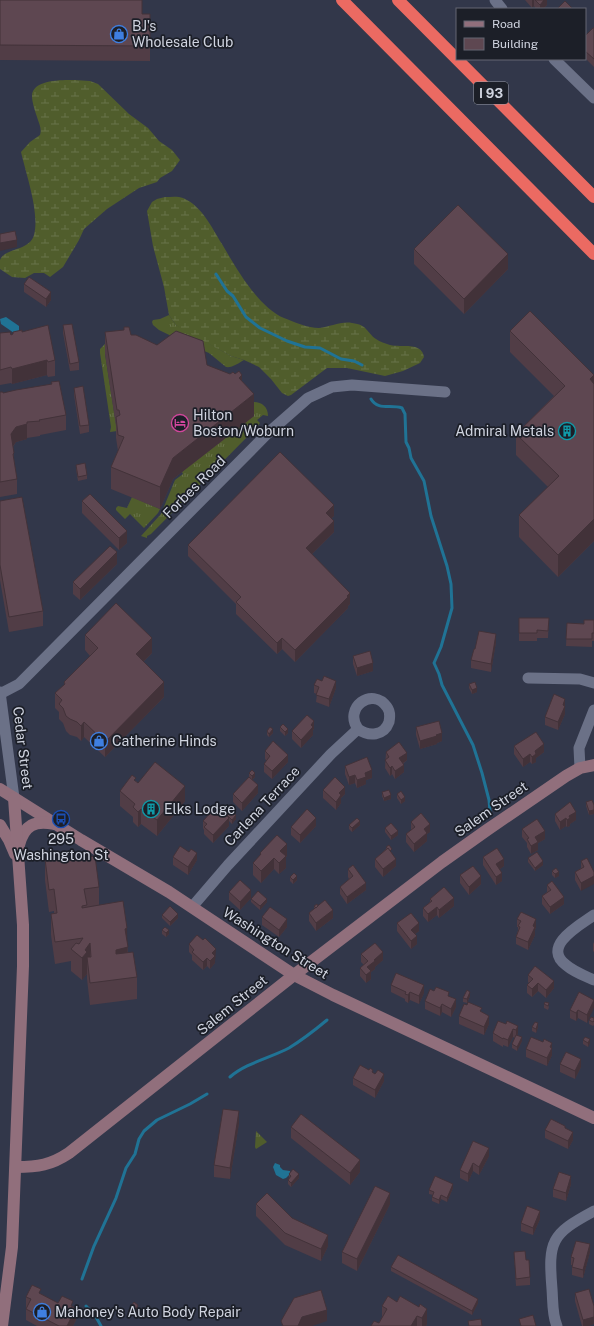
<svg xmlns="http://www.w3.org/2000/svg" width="594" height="1326" font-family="'Public Sans',sans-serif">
<defs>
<pattern id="grass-tufts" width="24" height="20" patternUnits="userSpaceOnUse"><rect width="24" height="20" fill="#505d2c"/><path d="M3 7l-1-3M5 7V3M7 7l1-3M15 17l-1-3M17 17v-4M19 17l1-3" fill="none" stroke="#68734a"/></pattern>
<pattern id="wetland-marsh" width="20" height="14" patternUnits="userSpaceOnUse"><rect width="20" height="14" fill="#505d2c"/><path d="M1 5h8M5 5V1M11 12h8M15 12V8" fill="none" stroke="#68734a"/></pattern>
<pattern id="garden-dots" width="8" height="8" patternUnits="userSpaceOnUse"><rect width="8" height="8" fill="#505d2c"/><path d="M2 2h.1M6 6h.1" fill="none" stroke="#68734a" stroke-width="1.8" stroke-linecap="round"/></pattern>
</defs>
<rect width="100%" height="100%" fill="#32374a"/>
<g fill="url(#grass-tufts)">
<path d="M169,315L176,325L231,356L244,360C239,363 232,368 226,367L209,353L192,346L159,330L153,325L152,322L153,320L160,319Z"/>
<polygon points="105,344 105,354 117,431 110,432 111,427 100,353 100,349"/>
<path d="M254,402C262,402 268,407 268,416L263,415L257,420L260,423L257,427L151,534L147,536V538L141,536L161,514L175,480L183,474L182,472Z"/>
<polygon points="132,497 160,509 158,513 144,528 130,514 125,519 116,510 116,508 118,506 127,508"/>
<polygon points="256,1131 267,1142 256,1149 255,1147"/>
</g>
<g fill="url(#wetland-marsh)">
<path d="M75,80L90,81L98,84L129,114L148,128L159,141L172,150L180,160L172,171L160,178L157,182L139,188L107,209L84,229L79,240L63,267L50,277L44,273H34L25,278L12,277L0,269C0,266 0,262 0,260C4,248 30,251 34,235C40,213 26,174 21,152L30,142L40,135C42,128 39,124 37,117C35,111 32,102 32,96C32,79 64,80 75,80Z"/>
<path d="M165,197C171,197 178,196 183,198C202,206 212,228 222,244C236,268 258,307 284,318C294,322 308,328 319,328C330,327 341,321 352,323C368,325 366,332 376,339C380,342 385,343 390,345C400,348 422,341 424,357L420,363L403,371L385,376L347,368H327L291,395L288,396L282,393L271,379L259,367L244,360L231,356L183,330L176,325L169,315L164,287L153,246L147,211L152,202L157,199Z"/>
</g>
<polygon fill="url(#garden-dots)" points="216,456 219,457 220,462 212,471 208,472 205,467 208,462"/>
<g fill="#207395">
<polygon points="6,317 19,326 19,331 14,333 1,324 0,319"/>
<polygon points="275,1163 280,1165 280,1167 283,1170 290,1171 290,1174 286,1178 283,1179 276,1175 273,1167"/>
</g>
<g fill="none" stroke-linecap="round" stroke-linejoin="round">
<g stroke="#207395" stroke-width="3">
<polyline points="216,274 227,291 233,296 246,317 260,328 287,341 305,347 320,348 341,359 354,361 362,365"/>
<path d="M371,399C378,411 391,404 402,408L405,414L406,442L409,448L411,458L424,481L431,516L447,566L451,584L452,608L441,647L434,663L439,674L442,685L473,745L482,773L489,800L490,812"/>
<path d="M230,1077C246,1063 270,1058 289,1048C302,1040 315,1030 327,1020"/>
<polyline points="82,1279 94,1246 116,1198 126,1168 135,1154 139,1139 144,1131 157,1120 190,1104 207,1094"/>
<polyline points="86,1306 96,1317 101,1326"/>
</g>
<g stroke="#6b7187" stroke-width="11">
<polyline points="495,0 502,9"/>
<polyline points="554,59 594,98"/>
<polyline points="528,678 580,679 594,683"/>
<polyline points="0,692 14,798"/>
<polyline points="0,694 19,684 267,434 308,398 332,387 352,385 445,392"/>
<polyline points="580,768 579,748 594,710"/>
<path d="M192,907L228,865L331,754L358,729C343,708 372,686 387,707C390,711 390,717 389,722C384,736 369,737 358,729"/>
<path d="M594,915C580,925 541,946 566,965C574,972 585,976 594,980"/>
<path d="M557,1326C552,1315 553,1301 552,1289C548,1241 551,1234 594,1211"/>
</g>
<g stroke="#916f7c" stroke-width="12">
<polyline points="0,789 81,840 169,892 294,975 333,995 594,1118"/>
<polyline points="0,825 9,840 15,854"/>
<path d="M19,845C24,825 35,820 54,824"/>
<path d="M16,1167C38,1167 51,1165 69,1153L294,975L442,862L487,830L566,776L580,768L594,765"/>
<polyline points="2,1326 12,1247 23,966 23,925 14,798"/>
</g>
<g stroke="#eb6a62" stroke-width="12">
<polyline points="342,0 594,254"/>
<polyline points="398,0 594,197"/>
</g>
</g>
<g fill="#513d46">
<polygon points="0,0 142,14 150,14 150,61 0,60"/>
<polygon points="525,0 547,0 547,5 543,9 536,9 534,6 532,8"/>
<polygon points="594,28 594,67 585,58 585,36"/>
<polygon points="414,249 508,269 464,314 414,264"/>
<polygon points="24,284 51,300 46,307 24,292"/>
<polygon points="63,325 79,362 79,370 70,371 63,333"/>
<polygon points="510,331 594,384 594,541 558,577 519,537 519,515 548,487 516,455 516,434 554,396 510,352"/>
<polygon points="13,332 22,332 55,360 55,376 48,377 47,375 12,384 11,383 0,385 0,333 11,335 13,334"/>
<polygon points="105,332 131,335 207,365 242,381 254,416 173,479 160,509 111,489 111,467 118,451 116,438 116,426 105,354"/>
<polygon points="74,388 89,425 89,432 80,434 74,395"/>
<polygon points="0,392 66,415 66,430 40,435 40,436 27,438 27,439 16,442 13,447 14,462 17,479 17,494 0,497"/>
<polygon points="76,465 87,475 87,479 78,481 76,469"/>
<polygon points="0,501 43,611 43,626 9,632 0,580"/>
<polygon points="82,501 127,543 119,550 82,513"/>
<polygon points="334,516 332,518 334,532 312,554 350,604 348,606 348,608 295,662 282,649 277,654 236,614 236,604 188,556 188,545"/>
<polygon points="117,564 80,600 73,594 73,582"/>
<polygon points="519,618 549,618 548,638 537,638 537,641 519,641"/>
<polygon points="594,620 594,641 592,641 592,647 566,646 567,623 584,624"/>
<polygon points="85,635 152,653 143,662 164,697 105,757 84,737 81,741 77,737 70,735 66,731 63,723 59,719 59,712 55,708 55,693 64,685 64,682 90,656 85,650"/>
<polygon points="496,642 491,672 471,668 471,660 475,649"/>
<polygon points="353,656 373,671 357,676 353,664"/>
<polygon points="469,684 477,692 472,694 469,688"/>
<polygon points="314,685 336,688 329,707 316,702 317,694 314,693"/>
<polygon points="565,707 565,714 558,730 545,725 545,717"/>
<polygon points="280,727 288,733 285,736 280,731"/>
<polygon points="416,727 442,741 437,743 437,744 420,749 416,735"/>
<polygon points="314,729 313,730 313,735 301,748 292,739 292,731"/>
<polygon points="267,731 273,733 269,737 267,735"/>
<polygon points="514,746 544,752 536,758 536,762 532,764 530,762 523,767 514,754"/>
<polygon points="265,751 288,762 272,779 264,772 264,764 267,761 265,759"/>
<polygon points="386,752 407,760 403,764 404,772 395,779 392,774 390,776 385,768"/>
<polygon points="345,766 372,778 366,780 366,784 357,788 355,783 349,785 345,774"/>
<polygon points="249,773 255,777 252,780 258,793 242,811 233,802 233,794 249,777"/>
<polygon points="136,781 138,783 185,801 157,836 141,824 138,827 133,822 133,817 120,806 120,791"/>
<polygon points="323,790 345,794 341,798 341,803 336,810 323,798"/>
<polygon points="382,792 391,799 384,801 382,796"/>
<polygon points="397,794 405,801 401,804 397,798"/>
<polygon points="586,802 594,805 594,814 589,815 586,806"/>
<polygon points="223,811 236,819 232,824 229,821 229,826 213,843 204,834 204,830 203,828 203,821 215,814 223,812"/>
<polygon points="555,814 576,820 570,824 570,826 567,827 566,826 560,830 555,821"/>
<polygon points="411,822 430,832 427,834 427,841 414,852 406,842 406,834 411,830"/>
<polygon points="349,825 360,825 352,832 349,829"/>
<polygon points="316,826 300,843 291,835 291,827"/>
<polygon points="385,828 398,835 391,840 385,832"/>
<polygon points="522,829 545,839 538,843 538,850 531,854 527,847 527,843 522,837"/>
<polygon points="386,847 392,853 396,866 383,877 375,867 375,859 386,849"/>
<polygon points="260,853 287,856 286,857 286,868 279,874 274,869 261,883 253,875 253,863 260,856"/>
<polygon points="173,857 197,860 188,875 173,865"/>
<polygon points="483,857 504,866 500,869 502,881 496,885 483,865"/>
<polygon points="528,858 543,865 535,871 528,862"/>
<polygon points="587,858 581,891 575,880 575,872 581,868 581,861"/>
<polygon points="45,859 59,861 99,887 99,905 127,942 128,953 137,977 137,999 90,1005 87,979 87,974 82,980 71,971 71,961 55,964 51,935 51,914 54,913 54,911 49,912 45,880"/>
<polygon points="348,869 366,890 347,904 340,894 340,887 349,879 348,877"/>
<polygon points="552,871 559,876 555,878 552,875"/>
<polygon points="460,875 481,884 469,895 460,883"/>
<polygon points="290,877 297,880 293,884 290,881"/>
<polygon points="547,885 564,904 550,914 542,904 542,896 547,892"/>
<polygon points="229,892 251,898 240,910 229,900"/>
<polygon points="251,899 267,902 260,910 251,902"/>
<polygon points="430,899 454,906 439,918 437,915 428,922 423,916 423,908 430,902"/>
<polygon points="314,906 333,918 316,931 309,921 309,913 314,909"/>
<polygon points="162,915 178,918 170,926 162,918"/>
<polygon points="262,917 287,927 279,937 262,925"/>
<polygon points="517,919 536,927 535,930 535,935 528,950 516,944 516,937 518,930 518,927 517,927"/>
<polygon points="397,923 419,931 415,934 417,944 411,949 397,931"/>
<polygon points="162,930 169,934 166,937 162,934"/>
<polygon points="594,942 594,952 593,951 593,944"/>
<polygon points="189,944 216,957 215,957 215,963 210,969 207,966 203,970 192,960 192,955 189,952"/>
<polygon points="361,954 383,960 375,967 375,969 371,972 371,979 366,983 360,976 360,968 364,965 361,962"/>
<polygon points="528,975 554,988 546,998 538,991 532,997 527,993 527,985 529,983 528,982"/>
<polygon points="391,985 424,993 419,1004 410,1000 408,1003 405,1001 405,999 391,992"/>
<polygon points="449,996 456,1007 451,1017 442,1012 440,1016 425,1009 425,1001"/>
<polygon points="470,996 467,1003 463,1002 463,998"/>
<polygon points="594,1000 587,1023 578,1018 576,1021 570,1018 570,1010"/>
<polygon points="545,1002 549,1007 548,1010 544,1008 544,1004"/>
<polygon points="459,1016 489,1024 484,1035 459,1024"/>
<polygon points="594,1018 594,1025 593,1026 589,1024 589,1020"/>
<polygon points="506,1024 518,1026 518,1033 517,1035 522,1041 517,1051 512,1048 512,1044 515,1038 513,1037 508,1047 503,1045 503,1047 493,1041 493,1033"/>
<polygon points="532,1027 538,1027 536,1033 532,1031"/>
<polygon points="583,1040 590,1043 588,1047 583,1044"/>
<polygon points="526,1049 552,1051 552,1055 547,1066 526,1057"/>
<polygon points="560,1064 581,1067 575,1079 560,1072"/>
<polygon points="373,1073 384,1081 375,1098 353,1085 353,1078"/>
<polygon points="239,1123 230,1179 214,1177 214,1165"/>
<polygon points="291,1127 360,1172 350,1185 291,1138"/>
<polygon points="565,1128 573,1140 568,1149 545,1138 545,1130"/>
<polygon points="489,1148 489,1156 479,1175 473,1171 468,1182 460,1178 460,1170"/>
<polygon points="289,1174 299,1178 291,1187 288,1184 288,1180 289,1178"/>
<polygon points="571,1184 566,1201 553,1197 553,1189"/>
<polygon points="453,1188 447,1202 441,1199 439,1204 432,1201 432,1197 433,1195 429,1194 429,1190"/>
<polygon points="256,1204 328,1246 321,1261 285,1245 256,1216"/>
<polygon points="390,1204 357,1271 342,1263 342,1252"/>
<polygon points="540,1219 533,1235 521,1231 521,1223"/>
<polygon points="514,1252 526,1260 530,1277 530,1285 516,1286"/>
<polygon points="590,1252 583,1278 572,1275 572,1265 571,1265 571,1257"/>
<polygon points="391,1267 478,1303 472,1315 391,1271"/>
<polygon points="575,1293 589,1326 582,1326 575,1301"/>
<polygon points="41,1294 58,1303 73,1307 76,1320 73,1326 37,1326 26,1320 26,1297"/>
<polygon points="400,1296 427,1324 426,1326 371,1326 379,1323 382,1317 382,1306 397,1302"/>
<polygon points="131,1306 138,1309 136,1313 131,1310"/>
</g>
<g fill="#423239">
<polygon points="532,0 534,0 534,6 532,8"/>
<polygon points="544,0 547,0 547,5 543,9 540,9 540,5"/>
<polygon points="17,240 17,247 0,251 0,243"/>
<polygon points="508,254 508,269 464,314 464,299"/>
<polygon points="51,292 51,300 46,307 46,299"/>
<polygon points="47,360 47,375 12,384 12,369"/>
<polygon points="242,375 242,397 239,378"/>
<polygon points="594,375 594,397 590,379"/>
<polygon points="254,394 254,416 173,479 160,509 160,487 173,458"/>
<polygon points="27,424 27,439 16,442 11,449 11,434 16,427"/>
<polygon points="334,505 334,516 326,524 326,513"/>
<polygon points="594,519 594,541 558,577 558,555"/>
<polygon points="334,521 334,532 306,560 306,548"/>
<polygon points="127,531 127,543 119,550 119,538"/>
<polygon points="117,552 117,564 80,600 80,589"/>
<polygon points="350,593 350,604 348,606 348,608 295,662 295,650"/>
<polygon points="496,634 496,642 491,672 491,664"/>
<polygon points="152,638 152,653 136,669 136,654"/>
<polygon points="282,638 282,649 277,654 277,643"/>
<polygon points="373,663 373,671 357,676 357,668"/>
<polygon points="336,681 336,688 329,707 329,699"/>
<polygon points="164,682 164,697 105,757 105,742"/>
<polygon points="477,688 477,692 472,694 472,690"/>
<polygon points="565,699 565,714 558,730 558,722 563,705"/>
<polygon points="314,721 314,729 313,730 313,735 301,748 301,740 311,725"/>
<polygon points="84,722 84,737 81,741 81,726"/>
<polygon points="273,729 273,733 269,737 269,734"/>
<polygon points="288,729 288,733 285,736 285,732"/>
<polygon points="442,733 442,741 437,743 437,744 420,749 420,741"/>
<polygon points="544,744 544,752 536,758 536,762 532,764 532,757 535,751"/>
<polygon points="407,753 407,760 399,766 399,758"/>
<polygon points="530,754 530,762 523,767 523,759"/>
<polygon points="288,755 288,762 272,779 272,771"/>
<polygon points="404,765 404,772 395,779 395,771"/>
<polygon points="392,766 392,774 390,776 390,768"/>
<polygon points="372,770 372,778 366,780 366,784 357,788 357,780 365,773"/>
<polygon points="255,773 255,777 252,780 252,776"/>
<polygon points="355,775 355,783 349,785 349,777"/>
<polygon points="258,785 258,793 242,811 242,803"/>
<polygon points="185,786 185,801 157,836 157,820"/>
<polygon points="345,787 345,794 341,798 341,803 336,810 336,802 339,793"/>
<polygon points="391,795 391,799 384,801 384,798"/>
<polygon points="405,797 405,801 401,804 401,800"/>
<polygon points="141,809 141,824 138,827 138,812"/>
<polygon points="594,810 594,814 589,815 589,811"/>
<polygon points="576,812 576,820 570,824 570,826 567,827 567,820 569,816"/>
<polygon points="236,815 236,819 232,824 232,820"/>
<polygon points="229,818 229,826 213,843 213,835"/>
<polygon points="316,818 316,826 300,843 300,835"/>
<polygon points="566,818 566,826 560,830 560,822"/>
<polygon points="360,821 360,825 352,832 352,828"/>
<polygon points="430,824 430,832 427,834 427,841 414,852 414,844 424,829"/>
<polygon points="398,831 398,835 391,840 391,836"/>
<polygon points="545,831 545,839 538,843 538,850 531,854 531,846 535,837"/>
<polygon points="287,844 287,856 286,857 286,868 279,874 279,863 280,851"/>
<polygon points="197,853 197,860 188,875 188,867"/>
<polygon points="274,858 274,869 261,883 261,871"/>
<polygon points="396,859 396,866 383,877 383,869"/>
<polygon points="504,859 504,866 496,872 496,864"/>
<polygon points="543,861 543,865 535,871 535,868"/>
<polygon points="559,872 559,876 555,878 555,874"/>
<polygon points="502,873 502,881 496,885 496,877"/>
<polygon points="297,876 297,880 293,884 293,880"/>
<polygon points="481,876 481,884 469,895 469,887"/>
<polygon points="594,876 594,884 581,891 581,883"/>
<polygon points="366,883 366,890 347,904 347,897"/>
<polygon points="251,890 251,898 240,910 240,902"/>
<polygon points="564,897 564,904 550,914 550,907"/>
<polygon points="454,898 454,906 439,918 439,910"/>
<polygon points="267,899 267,902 260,910 260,906"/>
<polygon points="437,907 437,915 428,922 428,914"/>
<polygon points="333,910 333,918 316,931 316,923"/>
<polygon points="178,914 178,918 170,926 170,922"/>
<polygon points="287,919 287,927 279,937 279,930"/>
<polygon points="536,919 536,927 535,930 535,935 528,950 528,942 533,926"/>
<polygon points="419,923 419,931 411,937 411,930"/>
<polygon points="127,928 128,969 116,972 116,950 125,929"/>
<polygon points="169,930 169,934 166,937 166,933"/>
<polygon points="417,936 417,944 411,949 411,941"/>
<polygon points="90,943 90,965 87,957 87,974 82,980 82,958 85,950"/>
<polygon points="216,949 215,963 210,969 210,961 212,953"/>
<polygon points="383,952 383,960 375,967 375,969 371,972 371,979 366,983 366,975 367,967 374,960"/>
<polygon points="207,958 207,966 203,970 203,962"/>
<polygon points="554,981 554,988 546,998 546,990"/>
<polygon points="538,983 538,991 532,997 532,989"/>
<polygon points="424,985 424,993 419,1004 419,996"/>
<polygon points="410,992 410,1000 408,1003 408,995"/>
<polygon points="470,992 470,996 467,1003 467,999"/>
<polygon points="456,999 456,1007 451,1017 451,1009"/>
<polygon points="594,1001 594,1008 587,1023 587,1015"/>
<polygon points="442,1004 442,1012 440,1016 440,1008"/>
<polygon points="578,1010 578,1018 576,1021 576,1013"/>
<polygon points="489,1016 489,1024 484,1035 484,1027"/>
<polygon points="538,1023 538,1027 536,1033 536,1029"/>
<polygon points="518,1026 518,1033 516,1038 516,1030"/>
<polygon points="513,1029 513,1037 508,1047 508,1040"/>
<polygon points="522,1037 522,1041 517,1051 517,1047"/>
<polygon points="590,1039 590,1043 588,1047 588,1043"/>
<polygon points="552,1043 552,1055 547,1066 547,1058"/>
<polygon points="581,1059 581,1067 575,1079 575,1071"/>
<polygon points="384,1074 384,1081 375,1098 375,1090"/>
<polygon points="239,1111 239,1123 230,1179 230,1168"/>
<polygon points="573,1132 573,1140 568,1149 568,1141"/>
<polygon points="489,1148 489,1156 479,1175 479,1167"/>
<polygon points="360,1160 360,1172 350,1185 350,1173"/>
<polygon points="473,1163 473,1171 468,1182 468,1174"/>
<polygon points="299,1174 299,1178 291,1187 291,1183"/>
<polygon points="571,1176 571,1184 566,1201 566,1193"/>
<polygon points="453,1184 453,1188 447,1202 447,1198"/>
<polygon points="390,1193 390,1204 357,1271 357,1259"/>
<polygon points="441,1195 441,1199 439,1204 439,1200"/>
<polygon points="540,1211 540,1219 533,1235 533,1228"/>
<polygon points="328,1235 328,1246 321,1261 321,1249"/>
<polygon points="590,1244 590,1252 583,1278 583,1270"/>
<polygon points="478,1299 478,1303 472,1315 472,1311"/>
<polygon points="138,1305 138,1309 136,1313 136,1309"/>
<polygon points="76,1308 76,1320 73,1326 67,1326"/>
<polygon points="427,1309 427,1324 426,1326 422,1326 422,1318"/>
<polygon points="327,1310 327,1321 312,1326 298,1326 302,1317"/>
<polygon points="417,1316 417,1326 411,1326"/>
<polygon points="594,1317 594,1324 589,1326 583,1326 583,1320"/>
</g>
<g fill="#5e4751" stroke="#423239">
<polygon points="0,0 142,0 142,14 150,14 150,46 0,45"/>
<polygon points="535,0 544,0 540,5"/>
<polygon points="565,1 573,9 557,9"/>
<polygon points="593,28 594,28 594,59 585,51 585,36"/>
<polygon points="458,205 508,254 464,299 414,249"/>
<polygon points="15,231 17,240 0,243 0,234"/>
<polygon points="29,277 51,292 46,299 24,284"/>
<polygon points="530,311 594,375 590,379 594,384 594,519 558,555 519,515 559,476 516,434 565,386 510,331"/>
<polygon points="72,324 79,362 70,364 63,325"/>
<polygon points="48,325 55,360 48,362 47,360 12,369 11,367 0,370 0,333 10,332 11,335 13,334 13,332 22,330 22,332"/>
<polygon points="124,327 129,327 131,335 136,335 157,345 176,331 203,341 207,365 230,374 233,372 235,374 239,371 242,375 239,378 254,394 173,458 160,487 111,467 124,437 118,435 116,417 120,415 119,410 117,410 105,332 124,330"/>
<polygon points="59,381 66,415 39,420 40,421 27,422 27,424 16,427 11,434 14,453 13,454 17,479 0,482 0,392 3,392 3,393 16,390 52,384 51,382"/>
<polygon points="83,386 89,425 80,426 74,388"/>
<polygon points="280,452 334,505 326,513 334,521 306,548 350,593 347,596 348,597 295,650 282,638 277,643 236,602 241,597 188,545"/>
<polygon points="85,463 87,475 78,477 76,465"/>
<polygon points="90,494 127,531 119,538 82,501"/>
<polygon points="22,497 43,611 9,617 0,565 0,501"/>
<polygon points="110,546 117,552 80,589 73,582"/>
<polygon points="116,603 152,638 136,654 164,682 105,742 84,722 81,726 77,722 70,719 66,716 63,708 59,704 62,700 55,693 65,684 64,682 98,648 85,635"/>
<polygon points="519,618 549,618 548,631 537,630 537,633 519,633"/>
<polygon points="584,620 594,620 594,633 592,633 592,639 566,639 567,623 584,624"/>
<polygon points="479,631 496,634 491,664 471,660 474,649 475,649"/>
<polygon points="370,651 373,663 357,668 353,656"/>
<polygon points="324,676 336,681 329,699 316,695 319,687 314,685 317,679 322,681"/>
<polygon points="475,682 477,688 472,690 469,684"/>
<polygon points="554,694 565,699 563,705 565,706 558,722 545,717"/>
<polygon points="307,715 314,721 311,725 313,727 301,740 292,731"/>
<polygon points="439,721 442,733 436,735 437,736 420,741 416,727"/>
<polygon points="283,724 288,729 285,732 280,727"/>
<polygon points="270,727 273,729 269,734 267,731"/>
<polygon points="536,732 544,744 535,751 536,754 532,757 530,754 523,759 514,746"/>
<polygon points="273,741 288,755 272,771 264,764 270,756 265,751"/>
<polygon points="399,742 407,753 399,758 404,765 395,771 392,766 390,768 385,760 389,757 386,752"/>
<polygon points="367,757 372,770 365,773 366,777 357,780 355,775 349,777 345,766"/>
<polygon points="155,762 185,786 157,820 141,809 138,812 133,807 135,804 120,791 132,775 136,778 134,780 138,783"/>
<polygon points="252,770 255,773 252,776 249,773"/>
<polygon points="249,777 258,785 242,803 233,794"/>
<polygon points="335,777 345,787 339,793 341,795 336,802 323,790"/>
<polygon points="389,790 391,795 384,798 382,792"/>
<polygon points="401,791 405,797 401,800 397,794"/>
<polygon points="592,800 594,805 594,810 589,811 586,802"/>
<polygon points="570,802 576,812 569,816 570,818 567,820 566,818 560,822 555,814"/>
<polygon points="227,806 236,815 232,820 223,811"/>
<polygon points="220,809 229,818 213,835 204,827 207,824 203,821 212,811 215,814"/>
<polygon points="307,809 316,818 300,835 291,827"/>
<polygon points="421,813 430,824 424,829 427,833 414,844 406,834 415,827 411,822"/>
<polygon points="357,818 360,821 352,828 349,825"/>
<polygon points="537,819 545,831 535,837 538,842 531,846 527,839 529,838 522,829"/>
<polygon points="391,823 398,831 391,836 385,828"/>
<polygon points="277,835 287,844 280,851 286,856 279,863 274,858 261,871 253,863 261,854 260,853"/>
<polygon points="389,845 392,849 390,851 386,847"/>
<polygon points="180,846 189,852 191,849 197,853 188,867 173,857"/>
<polygon points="388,848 396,859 383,869 375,859"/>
<polygon points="497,848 504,859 496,864 502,873 496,877 483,857"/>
<polygon points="537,852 543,861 535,868 528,858"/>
<polygon points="95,856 99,887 84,889 87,905 82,906 82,908 123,901 127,928 125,929 128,947 116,950 116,954 133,952 137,977 90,983 87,957 91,957 90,943 85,950 87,952 82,958 71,949 76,943 79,944 83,938 55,942 51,914 57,913 54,889 49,890 45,859 58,857 59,861"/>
<polygon points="587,858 594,872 594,876 581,883 575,872 584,867 581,861"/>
<polygon points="353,865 366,883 347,897 340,887 353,876 348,869"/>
<polygon points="473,866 481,876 469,887 460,875"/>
<polygon points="556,868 559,872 555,874 552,871"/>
<polygon points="294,873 297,876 293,880 290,877"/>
<polygon points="240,880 251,890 240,902 229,892"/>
<polygon points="552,881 564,897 550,907 542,896 551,890 547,885"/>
<polygon points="444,887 454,898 439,910 437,907 428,914 423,908 432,901 430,899"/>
<polygon points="258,891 267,899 260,906 251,899"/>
<polygon points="325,900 333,910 316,923 309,913"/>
<polygon points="317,904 318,906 316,908 314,906"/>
<polygon points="170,906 178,914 170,922 162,915"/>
<polygon points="270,907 287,919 279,930 262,917"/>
<polygon points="521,912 536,919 533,926 535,927 528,942 516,937 520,927 518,926 521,921 517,919"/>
<polygon points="411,913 419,923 411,930 417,936 411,941 397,923"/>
<polygon points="165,927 169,930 166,933 162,930"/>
<polygon points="197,935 203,940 205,938 216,949 212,953 215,956 210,961 207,958 203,962 192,952 194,950 189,944"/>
<polygon points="375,943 383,952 374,960 375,961 367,967 371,971 366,975 360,968 368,961 361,954"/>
<polygon points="535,966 554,981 546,990 538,983 532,989 527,985 533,979 528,975"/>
<polygon points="396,973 424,985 419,996 410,992 408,995 405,994 406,992 391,985"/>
<polygon points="436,987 449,992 448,996 456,999 451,1009 442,1004 440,1008 425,1001 430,989 434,991"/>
<polygon points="467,990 470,992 467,999 463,998"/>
<polygon points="579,992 594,1000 587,1015 578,1010 576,1013 570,1010"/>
<polygon points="468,1002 482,1008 480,1011 489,1016 484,1027 459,1016 464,1004 467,1005"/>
<polygon points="545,1002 549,1003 548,1006 544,1004"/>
<polygon points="591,1017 594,1018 594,1021 593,1022 589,1020"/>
<polygon points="498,1021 506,1024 507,1021 518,1026 516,1030 513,1029 508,1040 503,1038 503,1039 493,1033"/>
<polygon points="535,1022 538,1023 536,1029 532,1027"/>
<polygon points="516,1035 522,1037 517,1047 512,1044"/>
<polygon points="531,1037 543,1042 544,1039 552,1043 550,1047 552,1048 547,1058 526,1049"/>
<polygon points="585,1037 590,1039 588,1043 583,1040"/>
<polygon points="566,1052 581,1059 575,1071 560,1064"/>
<polygon points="360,1065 369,1070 370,1068 373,1070 372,1072 375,1074 378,1070 384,1074 375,1090 353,1078"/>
<polygon points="223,1109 239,1111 230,1168 214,1165"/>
<polygon points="301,1114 360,1160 350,1173 291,1127"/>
<polygon points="551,1119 565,1126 565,1128 573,1132 568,1141 545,1130"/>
<polygon points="473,1141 489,1148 479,1167 473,1163 468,1174 460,1170"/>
<polygon points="293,1169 299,1174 291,1183 288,1180 291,1176 289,1174"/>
<polygon points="559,1172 571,1176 566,1193 553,1189"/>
<polygon points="435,1176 453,1184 447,1198 441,1195 439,1200 432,1197 434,1192 429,1190"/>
<polygon points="375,1186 390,1193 357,1259 342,1252"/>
<polygon points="267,1193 292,1218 328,1235 321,1249 285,1233 256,1204"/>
<polygon points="527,1206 540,1211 533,1228 521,1223"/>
<polygon points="576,1241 590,1244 583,1270 572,1267 574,1258 571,1257"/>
<polygon points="525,1251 526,1260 529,1260 530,1277 516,1279 514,1252"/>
<polygon points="398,1255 478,1299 472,1311 391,1267"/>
<polygon points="32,1285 41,1289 39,1293 58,1303 62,1296 73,1301 71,1306 76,1308 67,1326 59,1326 26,1309 31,1299 26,1297"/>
<polygon points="589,1289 594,1306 594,1317 583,1320 575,1293"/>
<polygon points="321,1290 327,1310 302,1317 298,1326 283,1326 281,1321 294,1298"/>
<polygon points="388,1296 397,1302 400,1296 419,1307 420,1304 427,1309 422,1318 417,1316 411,1326 371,1326 374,1321 379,1323 387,1309 382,1306"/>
<polygon points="134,1302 138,1305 136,1309 131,1306"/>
<polygon points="533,1315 536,1326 521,1326 519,1319"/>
<polygon points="481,1319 482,1326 469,1326 468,1321"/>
</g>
<defs>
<g id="shop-ring" transform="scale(0.9)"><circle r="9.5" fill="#1c1f28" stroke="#3f7fe0" stroke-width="1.5"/><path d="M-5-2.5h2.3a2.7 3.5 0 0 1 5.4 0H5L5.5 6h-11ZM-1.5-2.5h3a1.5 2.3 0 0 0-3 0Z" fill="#3f7fe0"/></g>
<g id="hotel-ring" transform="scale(0.9)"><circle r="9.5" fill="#1c1f28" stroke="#d1479c" stroke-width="1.5"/><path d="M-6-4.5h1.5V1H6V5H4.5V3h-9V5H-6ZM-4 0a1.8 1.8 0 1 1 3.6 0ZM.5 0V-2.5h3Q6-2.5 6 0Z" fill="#d1479c"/></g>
<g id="building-ring" transform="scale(0.9)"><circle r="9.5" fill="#1c1f28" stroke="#0f9aa8" stroke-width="1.5"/><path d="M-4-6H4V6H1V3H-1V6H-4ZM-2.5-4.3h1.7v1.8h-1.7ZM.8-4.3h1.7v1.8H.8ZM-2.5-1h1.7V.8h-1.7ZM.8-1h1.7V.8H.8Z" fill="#0f9aa8"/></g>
<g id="bus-ring" transform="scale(0.9)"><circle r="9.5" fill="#1c1f28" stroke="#1a4fb4" stroke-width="1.5"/><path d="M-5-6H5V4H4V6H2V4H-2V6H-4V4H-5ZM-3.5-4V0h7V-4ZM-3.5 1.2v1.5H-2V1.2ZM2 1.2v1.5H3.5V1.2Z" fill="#1a4fb4"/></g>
</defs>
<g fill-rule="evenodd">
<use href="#shop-ring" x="119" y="34"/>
<use href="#hotel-ring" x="180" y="423"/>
<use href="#building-ring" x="567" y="431"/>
<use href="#shop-ring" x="99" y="741"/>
<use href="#building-ring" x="151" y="809"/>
<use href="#bus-ring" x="61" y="819"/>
<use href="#shop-ring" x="42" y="1312"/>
</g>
<g text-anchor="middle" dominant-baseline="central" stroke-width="3.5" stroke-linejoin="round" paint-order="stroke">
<rect fill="#1c1f28" stroke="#9a9ea9" stroke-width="1" x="474" y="82" width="34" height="22" rx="3"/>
<g font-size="13" font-weight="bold" fill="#d0d4e0">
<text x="491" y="93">I 93</text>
</g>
<g font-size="14" fill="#d0d4e0" stroke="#1c1f28" text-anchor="start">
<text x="132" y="26">BJ's<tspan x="132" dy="16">Wholesale Club</tspan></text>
<text x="193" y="415">Hilton<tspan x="193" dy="16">Boston/Woburn</tspan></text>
<text x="554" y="431" text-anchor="end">Admiral Metals</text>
<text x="112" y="741">Catherine Hinds</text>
<text x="164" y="809">Elks Lodge</text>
<text x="61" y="839" text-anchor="middle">295<tspan x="61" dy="16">Washington St</tspan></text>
<text x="55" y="1312">Mahoney's Auto Body Repair</text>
</g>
<g font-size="14" fill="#d0d4e0" stroke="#1c1f28">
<text transform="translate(194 487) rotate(-45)">Forbes Road</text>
<text transform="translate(23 748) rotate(83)">Cedar Street</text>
<text transform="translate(262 806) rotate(-47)">Carlena Terrace</text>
<text transform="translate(491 809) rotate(-35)">Salem Street</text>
<text transform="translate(276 943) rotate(32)">Washington Street</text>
<text transform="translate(232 1005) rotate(-39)">Salem Street</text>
</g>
</g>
<rect x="456" y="8" width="130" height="52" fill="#1c1f28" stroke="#646772"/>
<rect x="464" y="21" width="20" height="6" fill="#916f7c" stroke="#646772"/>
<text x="492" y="28" font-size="12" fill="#d0d4e0">Road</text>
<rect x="464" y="38" width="20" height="12" fill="#5e4751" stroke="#646772"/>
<text x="492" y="48" font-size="12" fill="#d0d4e0">Building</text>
</svg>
